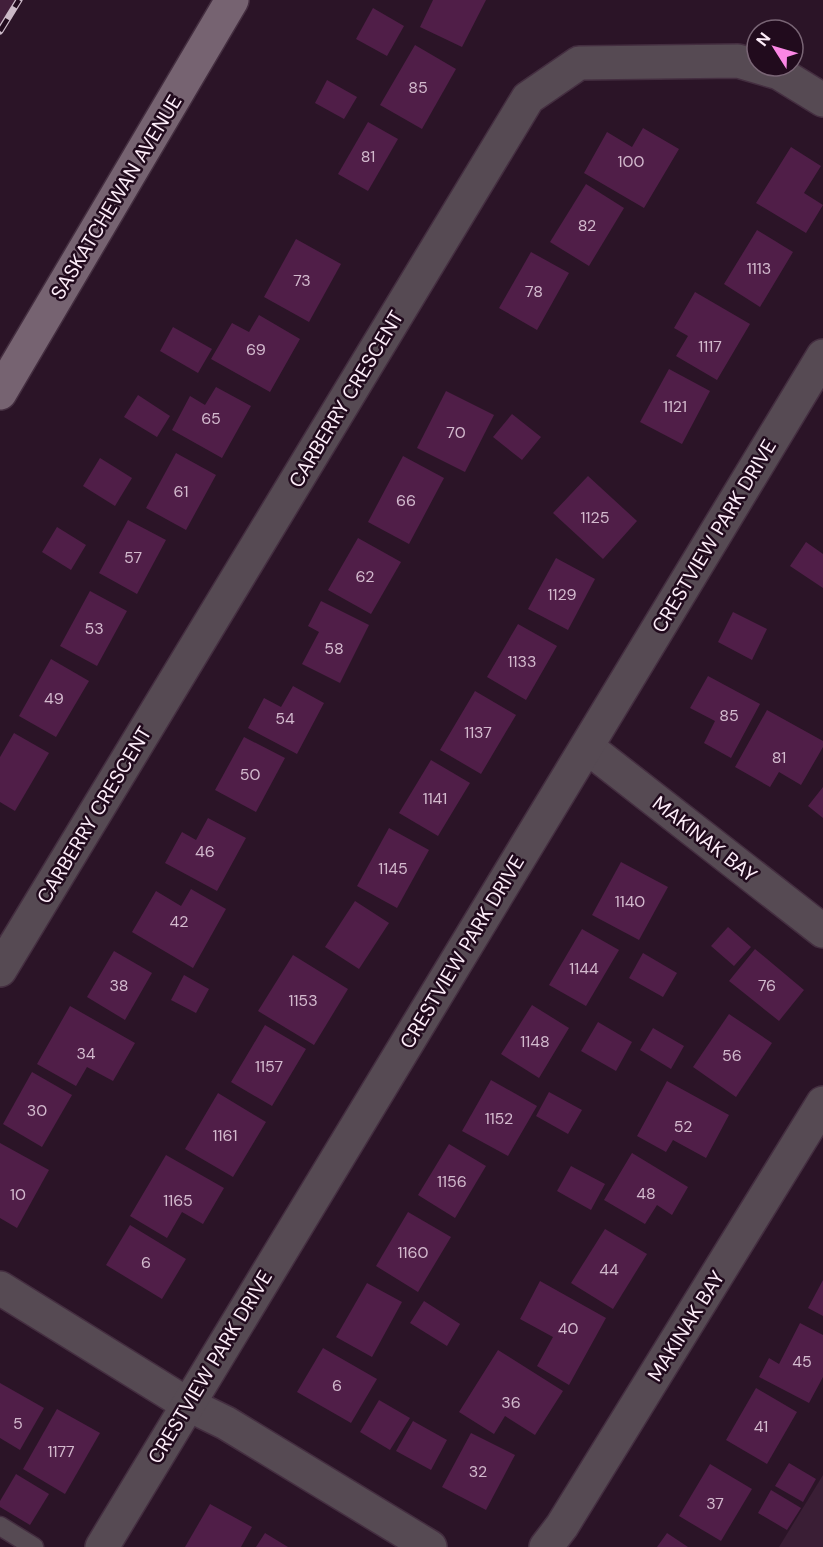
<svg xmlns="http://www.w3.org/2000/svg" width="823" height="1547" viewBox="0 0 823 1547" font-family="'DM Sans',sans-serif">
<style>
.built{fill:#3a1e35}
.green{fill:#421f3b}
.building{fill:#501e48}
.lines{fill:none;stroke-linecap:round;stroke-linejoin:round}
.service-casing{stroke:#442e40;stroke-width:21}
.minor-casing{stroke:#442e40;stroke-width:36}
.secondary-casing{stroke:#442e40;stroke-width:36}
.service{stroke:#564a53;stroke-width:18}
.minor{stroke:#564a53;stroke-width:33}
.secondary{stroke:#766371;stroke-width:33}
.rail-casing{stroke:#cbb9c7;stroke-width:7}
.rail{stroke:#210b1d;stroke-width:4.5;stroke-dasharray:14;stroke-linecap:butt}
.labels{text-anchor:middle;dominant-baseline:central;stroke-width:5;stroke-linejoin:round;paint-order:stroke}
.number-label{font-size:16px;fill:#d2b9cd}
.street-label{font-size:20px;fill:#fdedf9;stroke:#210b1d}
</style>
<rect width="100%" height="100%" fill="#2b1427"/>
<path class="built" d="M823 1475V1547H779Z"/>
<path class="green" d="M0 0H19L0 31Z"/>
<g class="building">
<path d="M433 0H486L462 47 420 27Z"/>
<path d="M373 8 404 26 387 56 356 39Z"/>
<path d="M415 45 456 69 422 129 380 105Z"/>
<path d="M327 80 357 97 344 119 315 103Z"/>
<path d="M368 122 398 139 368 191 338 174Z"/>
<path d="M643 128 679 149 644 208 584 173 607 132 632 147Z"/>
<path d="M791 147 821 166 804 193 823 205 806 233 756 203Z"/>
<path d="M586 184 624 208 589 266 550 242Z"/>
<path d="M757 230 793 252 760 307 724 284Z"/>
<path d="M296 239 341 264 309 322 264 297Z"/>
<path d="M531 252 569 273 537 330 499 308Z"/>
<path d="M695 292 750 324 717 380 676 356 688 336 674 328Z"/>
<path d="M259 315 300 339 270 392 211 359 232 323 249 332Z"/>
<path d="M173 327 212 349 198 373 160 351Z"/>
<path d="M669 369 710 391 682 444 640 422Z"/>
<path d="M216 387 251 406 222 458 172 430 190 396 205 405Z"/>
<path d="M446 391 494 415 465 472 417 448Z"/>
<path d="M138 395 170 416 157 437 124 417Z"/>
<path d="M512 414 541 437 522 460 493 437Z"/>
<path d="M176 453 216 475 186 530 146 508Z"/>
<path d="M403 456 444 478 409 544 368 522Z"/>
<path d="M100 458 132 478 115 506 83 486Z"/>
<path d="M588 476 637 521 603 559 553 513Z"/>
<path d="M128 520 166 540 137 594 99 573Z"/>
<path d="M57 527 86 545 71 570 42 552Z"/>
<path d="M358 538 401 562 371 614 328 590Z"/>
<path d="M806 542 823 554V588L790 566Z"/>
<path d="M556 558 595 579 568 630 528 609Z"/>
<path d="M90 591 127 611 97 666 60 646Z"/>
<path d="M321 601 369 625 340 683 302 664 319 632 308 626Z"/>
<path d="M733 612 767 629 752 660 718 642Z"/>
<path d="M518 624 557 646 526 700 487 677Z"/>
<path d="M51 659 89 681 56 737 19 716Z"/>
<path d="M708 676 760 704 731 758 704 743 715 721 690 708Z"/>
<path d="M293 686 324 703 297 754 248 728 264 698 281 707Z"/>
<path d="M475 691 516 715 481 774 440 750Z"/>
<path d="M767 710 823 741V747L801 785 779 772 770 787 735 767Z"/>
<path d="M14 733 49 753 15 811 0 802V757Z"/>
<path d="M244 737 285 758 256 812 215 790Z"/>
<path d="M431 760 470 783 438 836 399 813Z"/>
<path d="M823 787V818L808 806Z"/>
<path d="M208 818 246 838 217 891 165 863 182 832 196 840Z"/>
<path d="M389 828 429 850 397 908 357 886Z"/>
<path d="M621 862 668 887 639 940 592 915Z"/>
<path d="M191 889 226 909 193 968 132 932 156 891 181 906Z"/>
<path d="M355 901 389 923 359 969 325 947Z"/>
<path d="M728 927 751 947 734 966 711 946Z"/>
<path d="M582 929 619 950 586 1006 549 985Z"/>
<path d="M755 949 804 990 779 1021 729 981Z"/>
<path d="M114 951 152 973 125 1020 87 997Z"/>
<path d="M643 953 677 973 663 997 629 978Z"/>
<path d="M293 955 348 989 314 1045 258 1011Z"/>
<path d="M184 975 209 989 196 1013 171 1000Z"/>
<path d="M532 1005 569 1028 539 1078 501 1054Z"/>
<path d="M70 1006 135 1043 113 1081 87 1067 76 1086 37 1064Z"/>
<path d="M729 1014 772 1043 736 1097 693 1067Z"/>
<path d="M598 1022 632 1042 616 1071 581 1051Z"/>
<path d="M265 1025 306 1049 272 1106 231 1082Z"/>
<path d="M653 1028 684 1046 671 1069 640 1050Z"/>
<path d="M32 1072 72 1095 42 1147 3 1124Z"/>
<path d="M491 1080 537 1106 508 1156 462 1131Z"/>
<path d="M667 1081 729 1115 706 1158 673 1140 666 1152 637 1136Z"/>
<path d="M549 1092 582 1110 568 1134 536 1116Z"/>
<path d="M218 1093 266 1122 233 1177 185 1149Z"/>
<path d="M0 1143 49 1170 17 1228 0 1218Z"/>
<path d="M449 1144 486 1166 455 1218 418 1195Z"/>
<path d="M632 1153 688 1187 672 1215 657 1205 645 1224 604 1200Z"/>
<path d="M166 1155 224 1188 203 1224 182 1212 167 1238 130 1216Z"/>
<path d="M571 1166 605 1184 591 1210 557 1191Z"/>
<path d="M408 1212 451 1237 418 1292 376 1266Z"/>
<path d="M130 1225 186 1259 162 1299 106 1265Z"/>
<path d="M605 1229 647 1254 613 1309 571 1283Z"/>
<path d="M823 1280V1316L808 1308Z"/>
<path d="M540 1281 606 1318 569 1385 537 1366 553 1337 520 1319Z"/>
<path d="M367 1283 402 1302 372 1357 336 1337Z"/>
<path d="M424 1301 460 1324 447 1346 410 1323Z"/>
<path d="M800 1323 823 1335V1377L809 1403 759 1377 769 1358 779 1364Z"/>
<path d="M323 1348 377 1379 351 1423 297 1392Z"/>
<path d="M498 1350 563 1391 535 1435 505 1416 494 1434 459 1412Z"/>
<path d="M0 1383 44 1408 20 1450 0 1438Z"/>
<path d="M756 1388 797 1412 767 1464 726 1440Z"/>
<path d="M379 1400 410 1418 390 1450 360 1432Z"/>
<path d="M57 1409 100 1433 65 1494 23 1469Z"/>
<path d="M413 1421 447 1440 431 1470 396 1451Z"/>
<path d="M471 1433 515 1455 486 1510 442 1487Z"/>
<path d="M789 1463 816 1479 803 1502 775 1486Z"/>
<path d="M710 1464 752 1489 721 1541 679 1516Z"/>
<path d="M16 1474 49 1494 30 1525 0 1507V1501Z"/>
<path d="M771 1490 801 1508 787 1530 758 1513Z"/>
<path d="M210 1504 252 1527 241 1547H185Z"/>
<path d="M265 1533 288 1547H256Z"/>
<path d="M667 1533 688 1547H657Z"/>
</g>
<g class="lines">
<g class="service-casing">
<path id="service" d="M0 1526 34 1547"/>
</g>
<g class="minor-casing">
<g id="minor">
<path d="M587 747 823 931"/>
<path d="M0 970 528 98 579 63 738 61 779 73 823 100"/>
<path d="M0 1288 187 1404 226 1423 430 1547"/>
<path d="M102 1547 823 356"/>
<path d="M546 1547 562 1526 823 1103"/>
</g>
</g>
<g class="secondary-casing">
<path id="secondary" d="M0 393 232 0"/>
</g>
<use href="#service" class="service"/>
<use href="#minor" class="minor"/>
<use href="#secondary" class="secondary"/>
<g class="rail-casing">
<path id="rail" d="M0 31 19 0"/>
</g>
<use href="#rail" class="rail"/>
</g>
<g class="labels">
<g class="number-label">
<text x="418" y="87">85</text>
<text x="368" y="156">81</text>
<text x="631" y="161">100</text>
<text x="587" y="225">82</text>
<text x="759" y="268">1113</text>
<text x="302" y="280">73</text>
<text x="534" y="291">78</text>
<text x="710" y="346">1117</text>
<text x="256" y="349">69</text>
<text x="675" y="406">1121</text>
<text x="211" y="418">65</text>
<text x="456" y="432">70</text>
<text x="181" y="491">61</text>
<text x="406" y="500">66</text>
<text x="595" y="517">1125</text>
<text x="133" y="557">57</text>
<text x="365" y="576">62</text>
<text x="562" y="594">1129</text>
<text x="94" y="628">53</text>
<text x="334" y="648">58</text>
<text x="522" y="661">1133</text>
<text x="54" y="698">49</text>
<text x="729" y="715">85</text>
<text x="285" y="718">54</text>
<text x="478" y="732">1137</text>
<text x="779" y="757">81</text>
<text x="250" y="774">50</text>
<text x="435" y="798">1141</text>
<text x="205" y="851">46</text>
<text x="393" y="868">1145</text>
<text x="630" y="901">1140</text>
<text x="179" y="921">42</text>
<text x="584" y="968">1144</text>
<text x="119" y="985">38</text>
<text x="767" y="985">76</text>
<text x="303" y="1000">1153</text>
<text x="535" y="1041">1148</text>
<text x="86" y="1053">34</text>
<text x="732" y="1055">56</text>
<text x="269" y="1066">1157</text>
<text x="37" y="1110">30</text>
<text x="499" y="1118">1152</text>
<text x="683" y="1126">52</text>
<text x="225" y="1135">1161</text>
<text x="452" y="1181">1156</text>
<text x="646" y="1193">48</text>
<text x="18" y="1194">10</text>
<text x="178" y="1200">1165</text>
<text x="413" y="1252">1160</text>
<text x="146" y="1262">6</text>
<text x="609" y="1269">44</text>
<text x="568" y="1328">40</text>
<text x="802" y="1361">45</text>
<text x="337" y="1385">6</text>
<text x="511" y="1402">36</text>
<text x="18" y="1423">5</text>
<text x="761" y="1426">41</text>
<text x="61" y="1451">1177</text>
<text x="478" y="1471">32</text>
<text x="715" y="1503">37</text>
</g>
<g class="street-label">
<text transform="translate(116 197) rotate(-59)">SASKATCHEWAN AVENUE</text>
<text transform="translate(346 399) rotate(-59)">CARBERRY CRESCENT</text>
<text transform="translate(714 536) rotate(-59)">CRESTVIEW PARK DRIVE</text>
<text transform="translate(94 815) rotate(-59)">CARBERRY CRESCENT</text>
<text transform="translate(705 839) rotate(38)">MAKINAK BAY</text>
<text transform="translate(462 952) rotate(-59)">CRESTVIEW PARK DRIVE</text>
<text transform="translate(686 1326) rotate(-58)">MAKINAK BAY</text>
<text transform="translate(210 1367) rotate(-59)">CRESTVIEW PARK DRIVE</text>
</g>
</g>
<g transform="translate(775 48) rotate(307)"><circle r="28" fill="#210b1d" stroke="#796575" stroke-width="1.5"/>
<path d="M0-4.5L10 22L0 15L-10 22Z" fill="#fb87e5"/>
<text y="-9" font-size="16" font-weight="bold" text-anchor="middle" fill="#fdedf9">N</text>
</g>
</svg>
